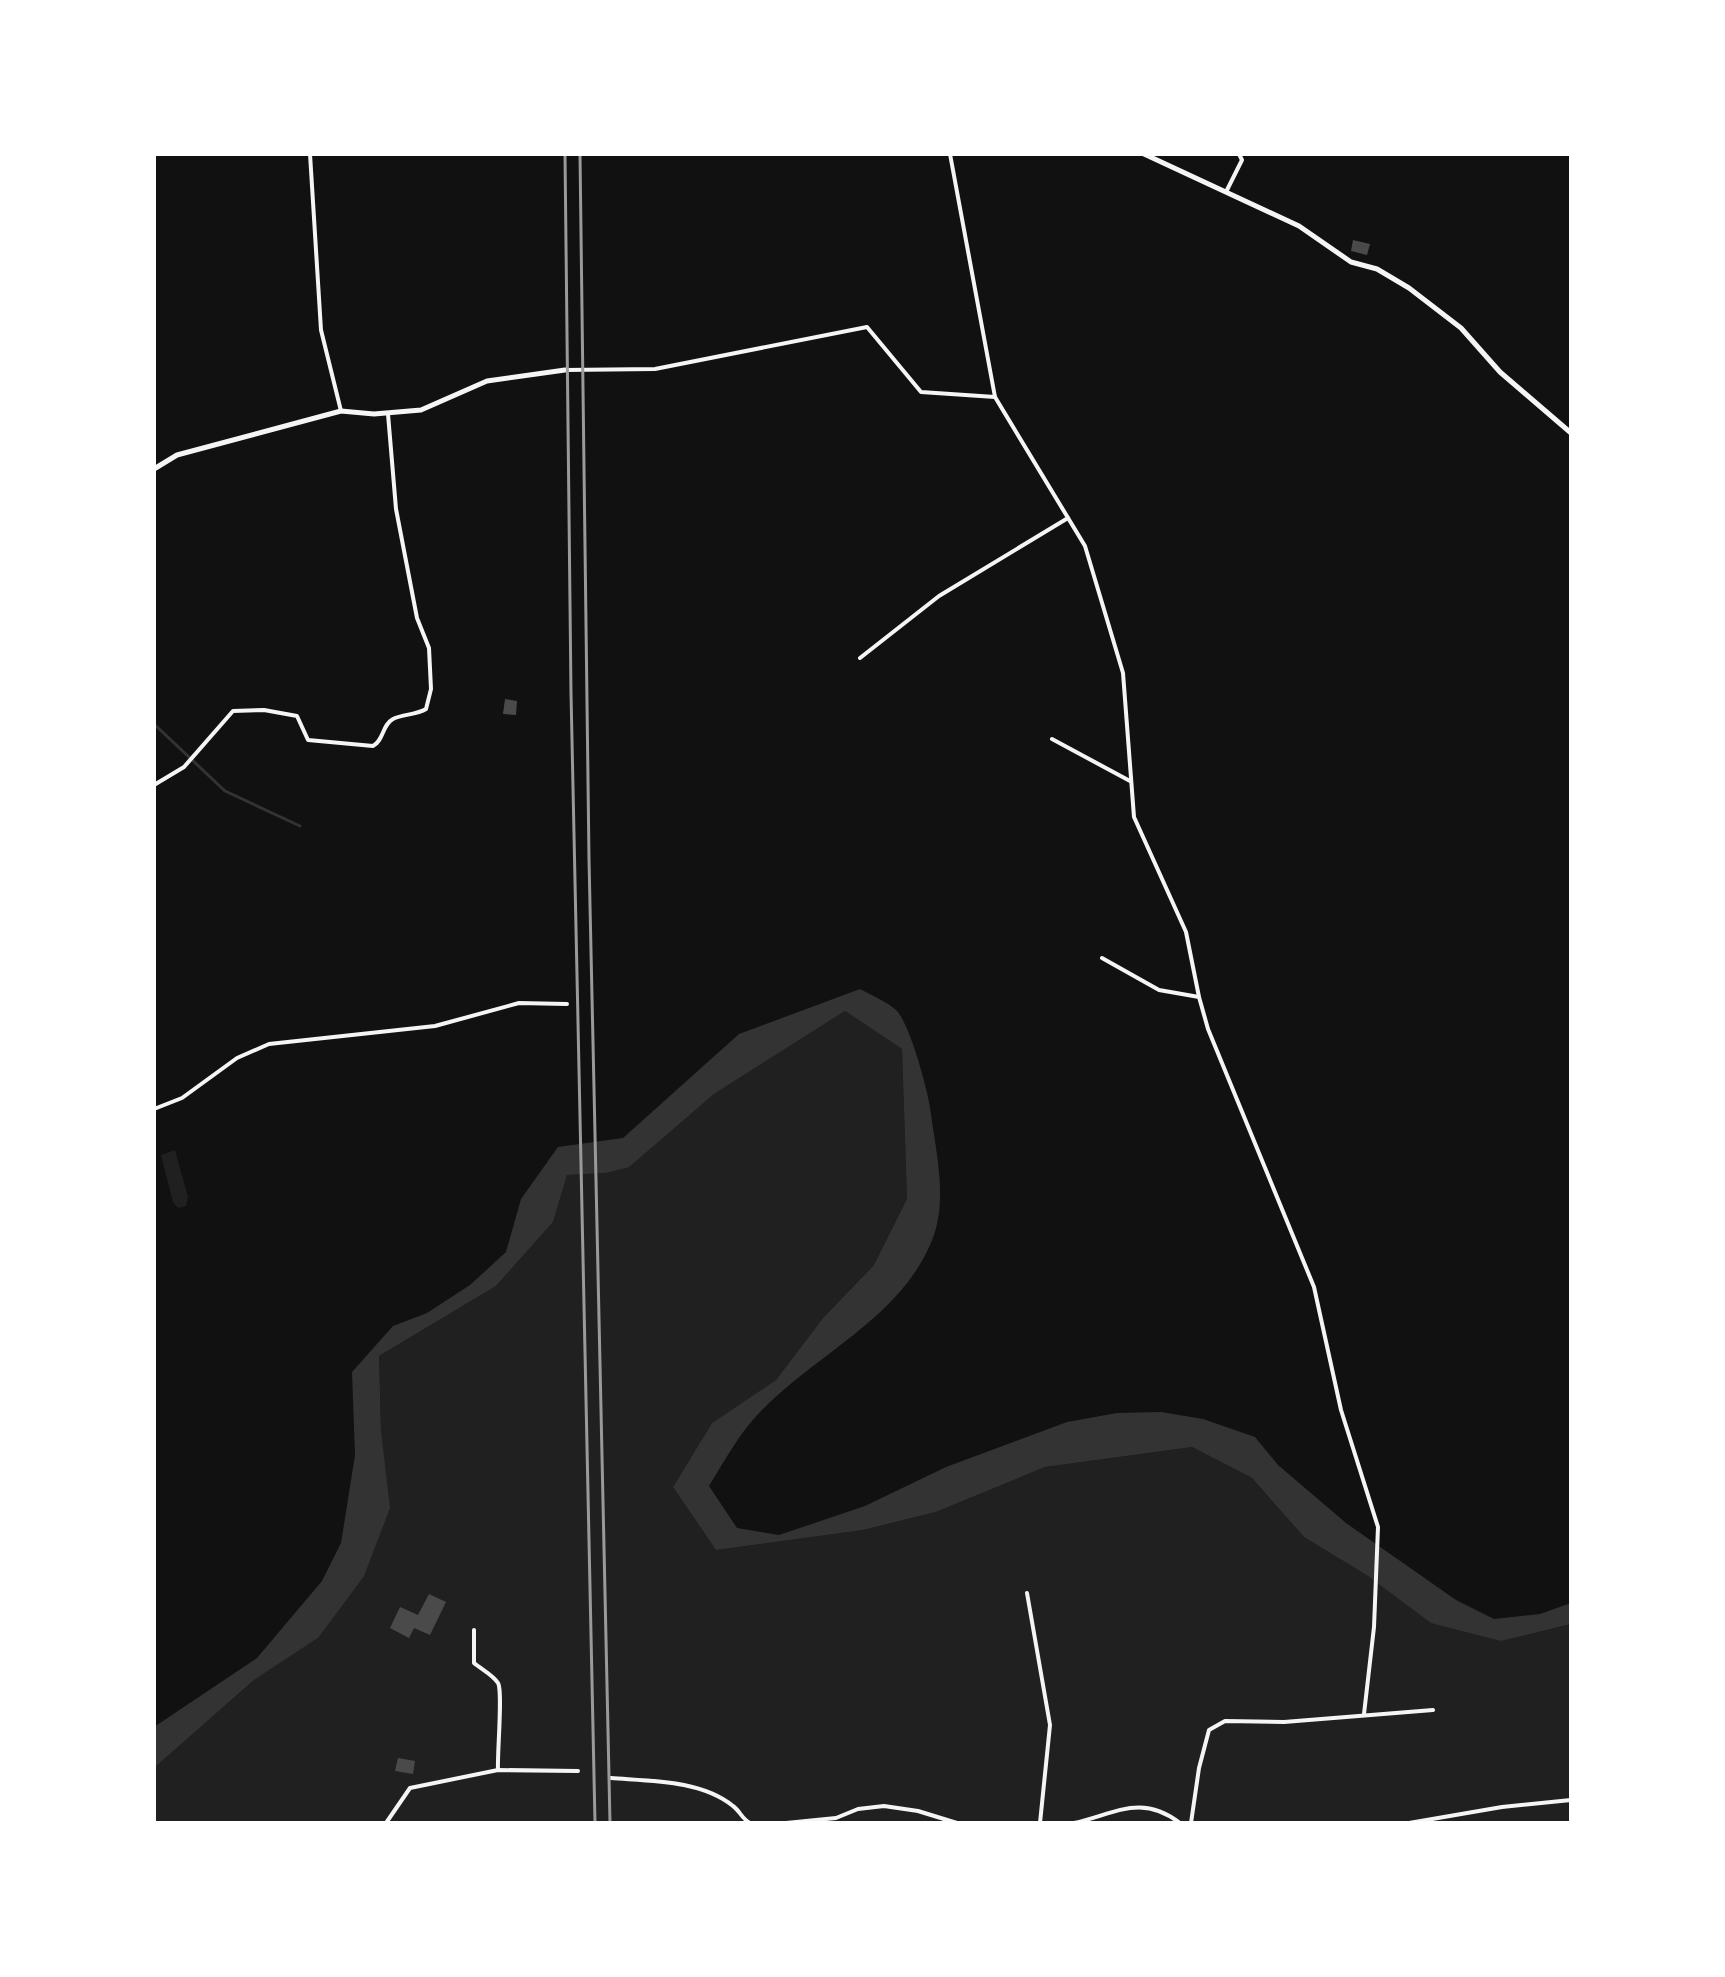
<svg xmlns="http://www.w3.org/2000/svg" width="1725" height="1977" viewBox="0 0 1725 1977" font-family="'Nunito Sans',sans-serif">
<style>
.green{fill:#202020}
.water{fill:#333}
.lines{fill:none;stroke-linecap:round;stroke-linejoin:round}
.stream{stroke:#333;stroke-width:3}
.building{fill:#4a4a4a}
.minor{stroke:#f5f5f5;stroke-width:4}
.tertiary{stroke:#f5f5f5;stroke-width:5}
.rail{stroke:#9a9a9a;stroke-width:3}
</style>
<rect width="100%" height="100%" fill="#111"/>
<g class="green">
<path d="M845 1011 902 1049 907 1199 874 1265 823 1318 776 1380 712 1423 673 1487 716 1550 863 1530 936 1512 1045 1467 1192 1447 1252 1478 1304 1537 1368 1576 1501 1641 1571 1624V1823H154V1768L254 1680 318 1638 381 1431 379 1356 496 1286 553 1222 567 1175 606 1173 629 1166 714 1094Z"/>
<path d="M175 1150 188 1197 186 1206 178 1208 173 1202 161 1155Z"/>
</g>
<path class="water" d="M860 989C871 995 888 1002 897 1011 910 1025 929 1093 931 1114 936 1153 947 1196 934 1235 905 1316 818 1352 761 1411 740 1432 725 1460 709 1486L737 1528 779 1535 865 1506 946 1467 1067 1422 1117 1413 1161 1412 1203 1419 1255 1437 1278 1465 1346 1523 1456 1600 1494 1619 1540 1614 1571 1603V1624L1501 1641 1431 1623 1368 1576 1304 1537 1252 1478 1192 1447 1045 1467 936 1512 863 1530 716 1550 673 1487 712 1423 776 1380 823 1318 874 1265 907 1199 902 1049 845 1011 714 1094 629 1167 606 1173 567 1175 553 1222 496 1286 379 1356 381 1431 390 1508 364 1576 318 1638 254 1680 154 1768V1727L257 1658 322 1581 341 1543 355 1455 352 1372 393 1326 427 1313 470 1285 506 1252 521 1199 558 1147 623 1138 739 1034Z"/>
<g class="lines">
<path class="stream" d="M154 724 225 791 300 826"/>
</g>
<g class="building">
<path d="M1353 240 1370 244 1367 255 1351 251Z"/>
<path d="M505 699 517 701 516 715 503 714Z"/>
<path d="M429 1594 446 1602 430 1635 414 1628 409 1638 390 1628 400 1607 418 1615Z"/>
<path d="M398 1758 415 1761 413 1774 395 1771Z"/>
</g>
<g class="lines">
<g class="minor">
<path d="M310 154 321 330 341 411"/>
<path d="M950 154 995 397 1085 546 1123 673 1134 817 1186 932 1199 997"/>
<path d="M1226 192 1242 160 1239 154"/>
<path d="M565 370 655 369 867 327 921 392 995 397"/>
<path d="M860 658 939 596 1068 518"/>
<path d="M1052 739 1130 781"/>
<path d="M154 785 184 767 233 711 264 710 297 716 308 740 373 746C384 740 382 725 393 719 403 714 416 715 426 709L431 689 429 648 417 618 396 509 388 414"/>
<path d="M1102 958 1159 990 1199 997 1208 1029 1314 1287 1341 1410 1378 1527 1374 1627 1364 1714"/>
<path d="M154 1109 182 1098 237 1058 269 1044 435 1026 519 1003 567 1004"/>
<path d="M1027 1593 1050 1725 1040 1823"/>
<path d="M474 1630V1663C481 1669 493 1675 498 1683 503 1691 497 1755 498 1770"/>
<path d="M611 1778C650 1781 701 1780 733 1806 740 1811 742 1819 750 1823"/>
<path d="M386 1823 410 1788 498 1770 578 1771"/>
<path d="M786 1823 836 1818 858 1809 884 1806 918 1811 957 1823"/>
<path d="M1074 1823C1115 1814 1141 1793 1180 1823"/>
<path d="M1191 1823 1199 1768 1209 1730 1225 1721 1284 1722 1433 1710"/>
<path d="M1409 1823 1502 1807 1571 1800"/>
</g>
<g class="tertiary">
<path d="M1144 154 1299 226 1351 262 1377 269 1409 288 1461 328 1500 372 1571 433"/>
<path d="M154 469 177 455 341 411 374 414 421 410 487 381 565 370"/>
</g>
<g class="rail">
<path d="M565 154 571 693 595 1823"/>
<path d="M580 154 589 859 610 1823"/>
</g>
</g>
<rect width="1725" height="1977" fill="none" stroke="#ffffff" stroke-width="312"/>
</svg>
